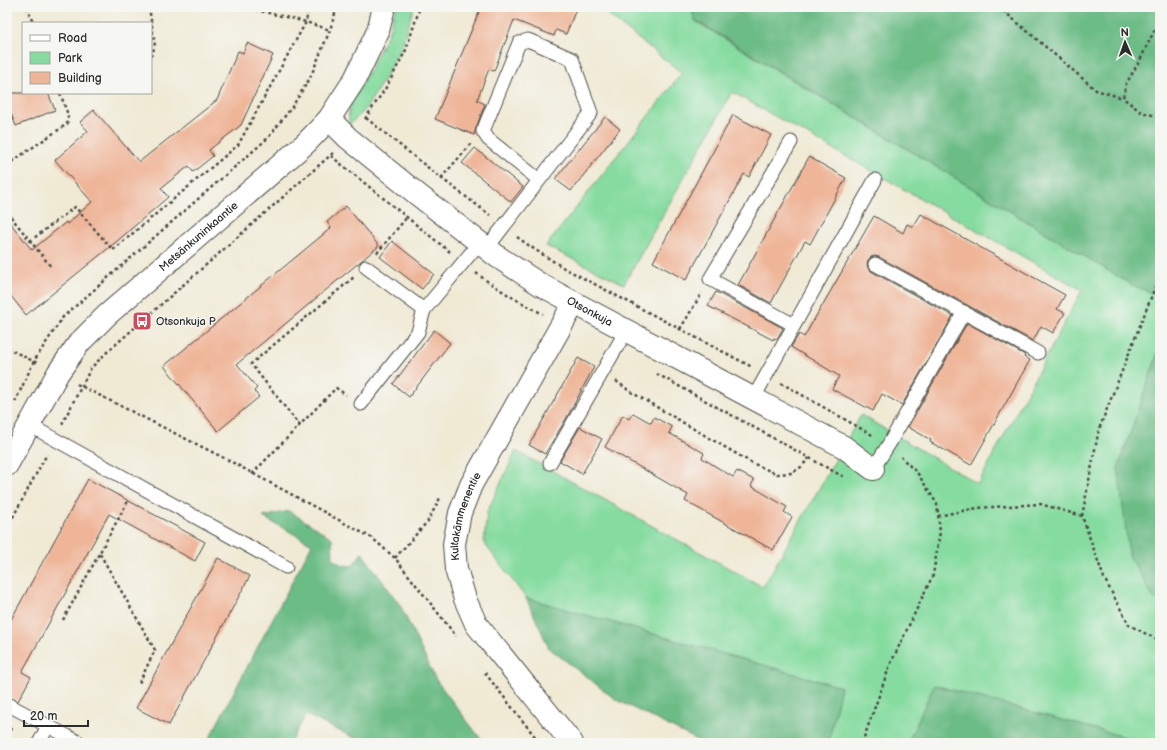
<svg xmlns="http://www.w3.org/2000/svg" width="1167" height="750" viewBox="0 0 1167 750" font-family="'Balsamiq Sans',sans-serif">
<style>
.green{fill:#86dca0;stroke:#588466}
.forest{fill:#6cbc86;stroke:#4c7458}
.building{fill:#efb599}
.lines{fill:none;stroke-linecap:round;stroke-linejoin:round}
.lane-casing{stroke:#494844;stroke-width:15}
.street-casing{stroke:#494844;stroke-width:24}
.path{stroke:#494844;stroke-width:2.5;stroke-dasharray:3 3;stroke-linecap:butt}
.lane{stroke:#fff;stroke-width:13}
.street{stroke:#fff;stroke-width:22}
.labels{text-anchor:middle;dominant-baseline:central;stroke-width:3;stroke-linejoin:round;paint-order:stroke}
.street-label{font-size:11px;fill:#2b2b2b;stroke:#f6f6f2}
.poi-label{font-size:11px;fill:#2b2b2b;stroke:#f6f6f2;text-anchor:start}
</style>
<rect width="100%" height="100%" fill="#f6f6f2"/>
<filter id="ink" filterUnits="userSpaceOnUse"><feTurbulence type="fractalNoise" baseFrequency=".025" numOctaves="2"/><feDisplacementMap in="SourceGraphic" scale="8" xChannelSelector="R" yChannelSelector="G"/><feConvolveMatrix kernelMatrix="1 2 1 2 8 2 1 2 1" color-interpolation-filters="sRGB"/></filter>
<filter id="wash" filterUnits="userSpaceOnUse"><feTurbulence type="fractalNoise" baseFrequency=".012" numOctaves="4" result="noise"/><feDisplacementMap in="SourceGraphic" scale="16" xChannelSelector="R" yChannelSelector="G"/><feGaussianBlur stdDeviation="0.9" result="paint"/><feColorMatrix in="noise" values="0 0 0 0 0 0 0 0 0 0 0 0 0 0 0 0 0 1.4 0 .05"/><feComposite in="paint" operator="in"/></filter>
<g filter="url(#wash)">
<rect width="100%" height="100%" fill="#f0ead5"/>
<g class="green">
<path d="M396 7H414L401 48 383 81 365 110 350 124C348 118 348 114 350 107L388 34Z"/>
<path d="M598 7H691L695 21 1132 285 1160 296V347L1118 469 1153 597 1160 601V743H1146L934 685 908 743H828L841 687 526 598 484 543 487 512 516 451 763 587 861 415 978 484 1082 290 732 92 624 284 546 246 682 73Z"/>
</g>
<g class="forest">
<path d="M691 7H1160V296L1132 285 695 20Z"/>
<path d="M1160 347V601L1153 597 1129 555 1118 468Z"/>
<path d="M289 511 332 538 333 559 342 565 352 566 362 553 400 605 436 680 484 743H365L306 715 290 743H207L312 544 263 517Z"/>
<path d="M526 598 841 687 828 743H703L615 699 549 648Z"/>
<path d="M934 685 1146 743H908Z"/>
</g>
<g id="blocks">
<g class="building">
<path d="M481 7H577L566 34 556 30 554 36 514 20 494 71 489 69 477 100 485 104 476 128 474 135 435 119Z"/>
<path d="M247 43 273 55 241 125 209 150 213 156 193 172 189 166 161 188 168 197 116 242 26 315 7 291V219L32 250 66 222 67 224 92 202 55 160 88 131 80 122 94 110 139 162 217 100 238 51 243 53Z"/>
<path d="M7 93H48L55 110 16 126 7 104Z"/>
<path d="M733 115 771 135 749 177 744 174 686 280 653 262Z"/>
<path d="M605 117 620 129 571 191 555 179Z"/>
<path d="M475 148 523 187 511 202 462 163Z"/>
<path d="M809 157 846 178 810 244 805 241 771 303 738 285Z"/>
<path d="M346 206 379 246 237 364 257 388 254 391 259 397 218 431 164 366 331 228 327 222Z"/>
<path d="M921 214 1065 295 1057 309 1065 313 1053 333 1041 326 1033 341 879 257 875 256 871 257 868 260 867 264 868 268 871 271 953 316 902 405 882 394 873 411 832 389 839 376 791 347 799 334 804 337 874 216 903 233 907 224 913 227Z"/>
<path d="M392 241 434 274 422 289 380 257Z"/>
<path d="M716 292 783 328 777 339 774 338 773 340 708 306Z"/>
<path d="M967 323 1025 355 1024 357 1030 360 971 465 930 442 931 440 908 427Z"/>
<path d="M434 330 450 343 409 397 393 384Z"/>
<path d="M578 358 594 367 566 419 545 454 529 445Z"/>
<path d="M633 413 651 423 654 417 672 427 669 433 704 453 702 458 733 477 737 471 754 480 751 486 787 507 784 512 792 517 773 550 685 501 688 495 605 447 623 415 629 419Z"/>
<path d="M580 427 602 439 582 474 560 461Z"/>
<path d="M88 479 205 542 195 561 109 514 22 672 31 677 18 701 7 696V627Z"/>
<path d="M218 558 250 576 169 725 136 708Z"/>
</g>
</g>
</g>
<g filter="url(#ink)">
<use href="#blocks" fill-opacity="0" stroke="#494844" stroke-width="1"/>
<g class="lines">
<g class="lane-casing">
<g id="lane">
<path d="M791 142 710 279 794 325"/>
<path d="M487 248 591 113 572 59 528 40 519 43 483 131 488 139 539 180"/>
<path d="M875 264 1038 353"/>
<path d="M366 267 424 310"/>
<path d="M753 399 875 180"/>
<path d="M361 404 418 332 424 310 480 242"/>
<path d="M29 425 286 567"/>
<path d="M550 463 626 331"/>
<path d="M873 469 889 444 964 312"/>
<path d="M7 704 80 743"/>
<path d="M39 743 48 726"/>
</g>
</g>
<g class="street-casing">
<g id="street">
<path id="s1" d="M329 119 348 138 417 194 498 257 541 285 844 447 873 469"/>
<path id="s2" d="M7 465 58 373 79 343 107 315 306 143 329 119 355 79 378 31 384 7"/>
<path id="s3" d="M572 743 476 624 465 599 456 569 454 544 460 513 471 485 574 303"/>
</g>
</g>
<g class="path">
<path d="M27 7 33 23"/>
<path d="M149 7 155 46 151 56"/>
<path d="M244 7 306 22 330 30"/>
<path d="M999 7 1096 90 1123 98"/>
<path d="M1160 19 1140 60 1126 84 1123 98 1141 112 1160 117"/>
<path d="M366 118 441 178 490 215"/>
<path d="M365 119 387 86 406 50 420 7"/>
<path d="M331 156 450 252"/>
<path d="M7 165 67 124 68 115 60 93"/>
<path d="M441 178 472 143"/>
<path d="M7 212 52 268"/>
<path d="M517 237 534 249 564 268 752 367"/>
<path d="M30 241 75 207 113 250 238 145 306 22 309 7"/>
<path d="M377 253 407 217"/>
<path d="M476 273C497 289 520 302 543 314"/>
<path d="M680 329 702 293"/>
<path d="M7 348 39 364"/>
<path d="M657 374 842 476 846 475"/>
<path d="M616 381 631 392 752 463 777 474 792 473 801 467 809 458"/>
<path d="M781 383 874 436"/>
<path d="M77 384 228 460 372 538 395 558 456 636"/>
<path d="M15 402 34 361 63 317 268 138 292 107 310 78 330 30 337 7"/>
<path d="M62 424 91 368 106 353 333 153"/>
<path d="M300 426 251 364 354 277"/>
<path d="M252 474 336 388 346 395"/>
<path d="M938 516 977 508 1040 504 1082 516 1104 578 1129 625 1160 641"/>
<path d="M1082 516 1099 429 1160 275"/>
<path d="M7 528 47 454"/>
<path d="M100 554 155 650 138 685"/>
<path d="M395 558 428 521 440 498"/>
<path d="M63 620 129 499"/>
<path d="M485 673 540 743"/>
<path d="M7 736 13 726"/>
<path d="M862 743 890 665 933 575 940 532 937 504 918 474 901 457"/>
</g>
<use href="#lane" class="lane"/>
<use href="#street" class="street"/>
</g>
</g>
<defs>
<g id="bus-square" transform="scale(1)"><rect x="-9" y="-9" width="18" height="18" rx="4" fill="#d1495b" stroke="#f6f6f2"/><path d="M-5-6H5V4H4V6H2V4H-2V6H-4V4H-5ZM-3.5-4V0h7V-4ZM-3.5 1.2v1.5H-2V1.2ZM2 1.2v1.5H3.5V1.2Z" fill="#fff"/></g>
</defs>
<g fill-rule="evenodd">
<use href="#bus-square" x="142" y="321"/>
</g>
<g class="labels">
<g class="street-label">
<text stroke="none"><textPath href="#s2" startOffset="302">Metsänkuninkaantie</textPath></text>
<text stroke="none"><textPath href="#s1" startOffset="325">Otsonkuja</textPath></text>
<text stroke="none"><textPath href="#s3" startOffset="266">Kultakämmenentie</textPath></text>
</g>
<g class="poi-label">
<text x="156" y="321">Otsonkuja P</text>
</g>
</g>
<rect width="1167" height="750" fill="none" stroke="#f6f6f2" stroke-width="24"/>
<rect x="22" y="22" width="130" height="72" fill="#f6f6f2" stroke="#a5a5a2"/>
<rect x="30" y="35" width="20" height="6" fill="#ffffff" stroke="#a5a5a2"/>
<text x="58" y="42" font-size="12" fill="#2b2b2b">Road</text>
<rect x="30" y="52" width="20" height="12" fill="#86dca0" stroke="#a5a5a2"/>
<text x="58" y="62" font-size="12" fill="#2b2b2b">Park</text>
<rect x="30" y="72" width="20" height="12" fill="#efb599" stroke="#a5a5a2"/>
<text x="58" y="82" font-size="12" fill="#2b2b2b">Building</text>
<g transform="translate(1125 42) rotate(358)" stroke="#f6f6f2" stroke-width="3" paint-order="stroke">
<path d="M0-3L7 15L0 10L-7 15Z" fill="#2b2b2b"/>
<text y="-6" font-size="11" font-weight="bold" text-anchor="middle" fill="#2b2b2b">N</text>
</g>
<path d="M24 720v6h64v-6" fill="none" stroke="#2b2b2b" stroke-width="2"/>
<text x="30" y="720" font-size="12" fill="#2b2b2b" stroke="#f6f6f2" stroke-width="3" paint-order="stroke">20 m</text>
</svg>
